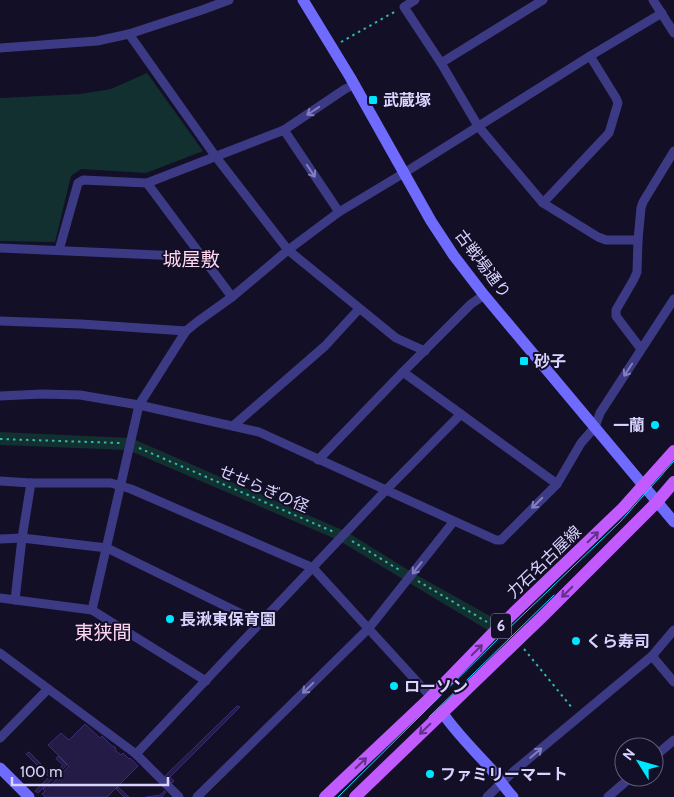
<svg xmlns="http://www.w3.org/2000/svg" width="674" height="797" viewBox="0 0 674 797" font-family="Cabin,'Noto Sans JP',sans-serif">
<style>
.green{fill:#12302f}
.building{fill:#241b47;stroke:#3b2d73}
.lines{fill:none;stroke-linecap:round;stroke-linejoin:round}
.path{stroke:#2fb8b0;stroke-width:2;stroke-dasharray:2.5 4;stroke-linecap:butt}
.street{stroke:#3d3a85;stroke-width:9}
.secondary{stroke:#6f6bff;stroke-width:11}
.primary{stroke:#c25bff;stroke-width:12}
.tram{stroke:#00e5ff;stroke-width:1}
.oneway{stroke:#837fbc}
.oneway2{stroke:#623188}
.poi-dot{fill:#00e5ff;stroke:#130f26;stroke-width:2}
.labels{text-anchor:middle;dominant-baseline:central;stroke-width:4;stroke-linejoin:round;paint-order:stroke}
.shield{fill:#130f26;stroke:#9e99be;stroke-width:1}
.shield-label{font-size:15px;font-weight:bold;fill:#d9d4ff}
.poi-label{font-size:16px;font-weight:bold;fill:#d9d4ff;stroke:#130f26;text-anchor:start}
.street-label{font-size:16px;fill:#d9d4ff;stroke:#130f26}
.quarter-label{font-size:19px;fill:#ffd6f0;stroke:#130f26}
</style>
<rect width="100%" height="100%" fill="#130f26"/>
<g class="green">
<path d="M147 73 203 151 146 173 81 169 71 176 55 242 0 241V98L80 94 111 89Z"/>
<path d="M0 432 131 438 347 532 413 573 499 621 489 631 338 540 128 450 0 445Z"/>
</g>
<g class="building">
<path d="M237 706 240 707 170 777 174 781 172 783 165 776Z"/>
<path d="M85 724 100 738 102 736 112 746H113L116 748 115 750 121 755 123 753 129 759 130 758 138 766 107 797H45L42 794 45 791 43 789 47 784 49 787 69 766 48 745 61 733 69 740Z"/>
<path d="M29 752 52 775 63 765 56 759 58 756 67 765 38 793 35 791 49 777 26 754Z"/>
<path d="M118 787 129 797H124L116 789Z"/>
<path d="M164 791 166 792 162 797H146L160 795Z"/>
</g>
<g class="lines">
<g class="path">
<path d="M341 42 396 11"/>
<path d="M0 439 120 443"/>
<path d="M139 448 334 532"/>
<path d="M352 541 401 571"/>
<path d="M418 581 487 622"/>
<path d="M524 649 573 709"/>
</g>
<g class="street">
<path d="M415 0 404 7 441 63 478 126 543 203 598 237 606 240H638"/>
<path d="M653 0 674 33"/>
<path d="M129 34 216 157 288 250 396 338 425 351"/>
<path d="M0 48 97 41 129 34 202 10 229 0"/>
<path d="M441 63 543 0"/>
<path d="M284 130 339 212"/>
<path d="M147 183 232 297"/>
<path d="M543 203 609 133 618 103 616 98 590 56"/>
<path d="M0 248 180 256 203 259"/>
<path d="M59 250 78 183 83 180 147 183 284 130 345 89 354 85"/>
<path d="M0 321 81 324 186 331"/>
<path d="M641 349 619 320 616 316V310L634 279 637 272 638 240 641 208 643 202 674 151"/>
<path d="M403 372 557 484"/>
<path d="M0 396 42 394 80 395 139 405 259 432 454 521"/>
<path d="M233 426 325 346 359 309"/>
<path d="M318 460 403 372 471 304 484 295"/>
<path d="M0 481 31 483H111L131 489 313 568 431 697"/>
<path d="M0 539 22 538 107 548 260 623"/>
<path d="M0 598 92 610 206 681"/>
<path d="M15 600 22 538 31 483"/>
<path d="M92 610 139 405 186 331 197 322 232 297 288 250 339 212 404 173 590 56 662 13"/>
<path d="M0 653 136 754 179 797"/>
<path d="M652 656 674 682"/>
<path d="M0 738 48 689"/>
<path d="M136 754 386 490 461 414"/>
<path d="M654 757 674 740"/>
<path d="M197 797 369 628 454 521 496 540H501L557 484 581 443 595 427 600 413 674 299"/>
<path d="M487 797 514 771 652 656 674 630"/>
<path d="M608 797 631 777"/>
</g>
<g class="secondary">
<path d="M303 0 350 77 431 221 454 256 484 295 674 522"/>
<path d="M442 712C456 733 474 750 491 769 498 778 505 788 513 797"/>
<path d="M0 768 29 797"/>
</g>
<g class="primary">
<path d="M325 797 431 697 498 628 623 508 674 451"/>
<path d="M355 797 543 616 657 502 674 482"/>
</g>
<g class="tram">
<path d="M429 717 554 595"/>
<path d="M338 797 503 634 620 522 674 461"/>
</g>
</g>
<defs><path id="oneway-shaft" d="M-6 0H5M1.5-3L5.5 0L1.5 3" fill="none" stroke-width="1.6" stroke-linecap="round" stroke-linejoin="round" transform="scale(1.25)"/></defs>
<g class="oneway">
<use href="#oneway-shaft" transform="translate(313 111) rotate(146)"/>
<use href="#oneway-shaft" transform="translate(311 171) rotate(56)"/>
<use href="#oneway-shaft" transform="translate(628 370) rotate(123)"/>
<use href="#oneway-shaft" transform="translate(537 503) rotate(135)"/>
<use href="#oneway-shaft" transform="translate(417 568) rotate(128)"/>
<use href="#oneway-shaft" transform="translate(308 688) rotate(136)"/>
<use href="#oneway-shaft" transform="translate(536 753) rotate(-40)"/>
</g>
<g class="oneway2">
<use href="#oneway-shaft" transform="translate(593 537) rotate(-44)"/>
<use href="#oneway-shaft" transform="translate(567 592) rotate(135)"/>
<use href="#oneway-shaft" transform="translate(477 650) rotate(-45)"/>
<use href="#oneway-shaft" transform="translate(425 729) rotate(136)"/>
<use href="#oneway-shaft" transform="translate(361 763) rotate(-44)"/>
</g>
<g class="poi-dot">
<rect x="368" y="95" width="10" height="10" rx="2.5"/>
<rect x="519" y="356" width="10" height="10" rx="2.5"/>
<circle cx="655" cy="425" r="5"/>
<circle cx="170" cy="619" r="5"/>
<circle cx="576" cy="641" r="5"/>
<circle cx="394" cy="686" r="5"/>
<circle cx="430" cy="774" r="5"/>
</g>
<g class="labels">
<rect class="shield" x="491" y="613.5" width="20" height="25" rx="4"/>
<g class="shield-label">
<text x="501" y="626">6</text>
</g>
<g class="poi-label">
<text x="383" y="100">武蔵塚</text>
<text x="534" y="361">砂子</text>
<text x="645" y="425" text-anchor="end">一蘭</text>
<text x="180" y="619">長湫東保育園</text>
<text x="586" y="641">くら寿司</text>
<text x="404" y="686">ローソン</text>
<text x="440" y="774">ファミリーマート</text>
</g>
<g class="street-label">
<text transform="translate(483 264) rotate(53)">古戦場通り</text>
<text transform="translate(264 489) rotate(23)">せせらぎの径</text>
<text transform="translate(544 562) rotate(-44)">力石名古屋線</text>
</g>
<g class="quarter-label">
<text x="191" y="259">城屋敷</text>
<text x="103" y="632">東狭間</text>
</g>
</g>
<g transform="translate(639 762) rotate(307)"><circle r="24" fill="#130f26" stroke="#625e7d"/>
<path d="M0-4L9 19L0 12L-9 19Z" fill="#00e5ff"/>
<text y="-8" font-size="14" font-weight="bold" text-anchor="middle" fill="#d9d4ff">N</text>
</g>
<path d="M12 777v8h156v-8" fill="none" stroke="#d9d4ff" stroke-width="2.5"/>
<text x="20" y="777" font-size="15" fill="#d9d4ff" stroke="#130f26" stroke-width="4" paint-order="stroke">100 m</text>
</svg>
